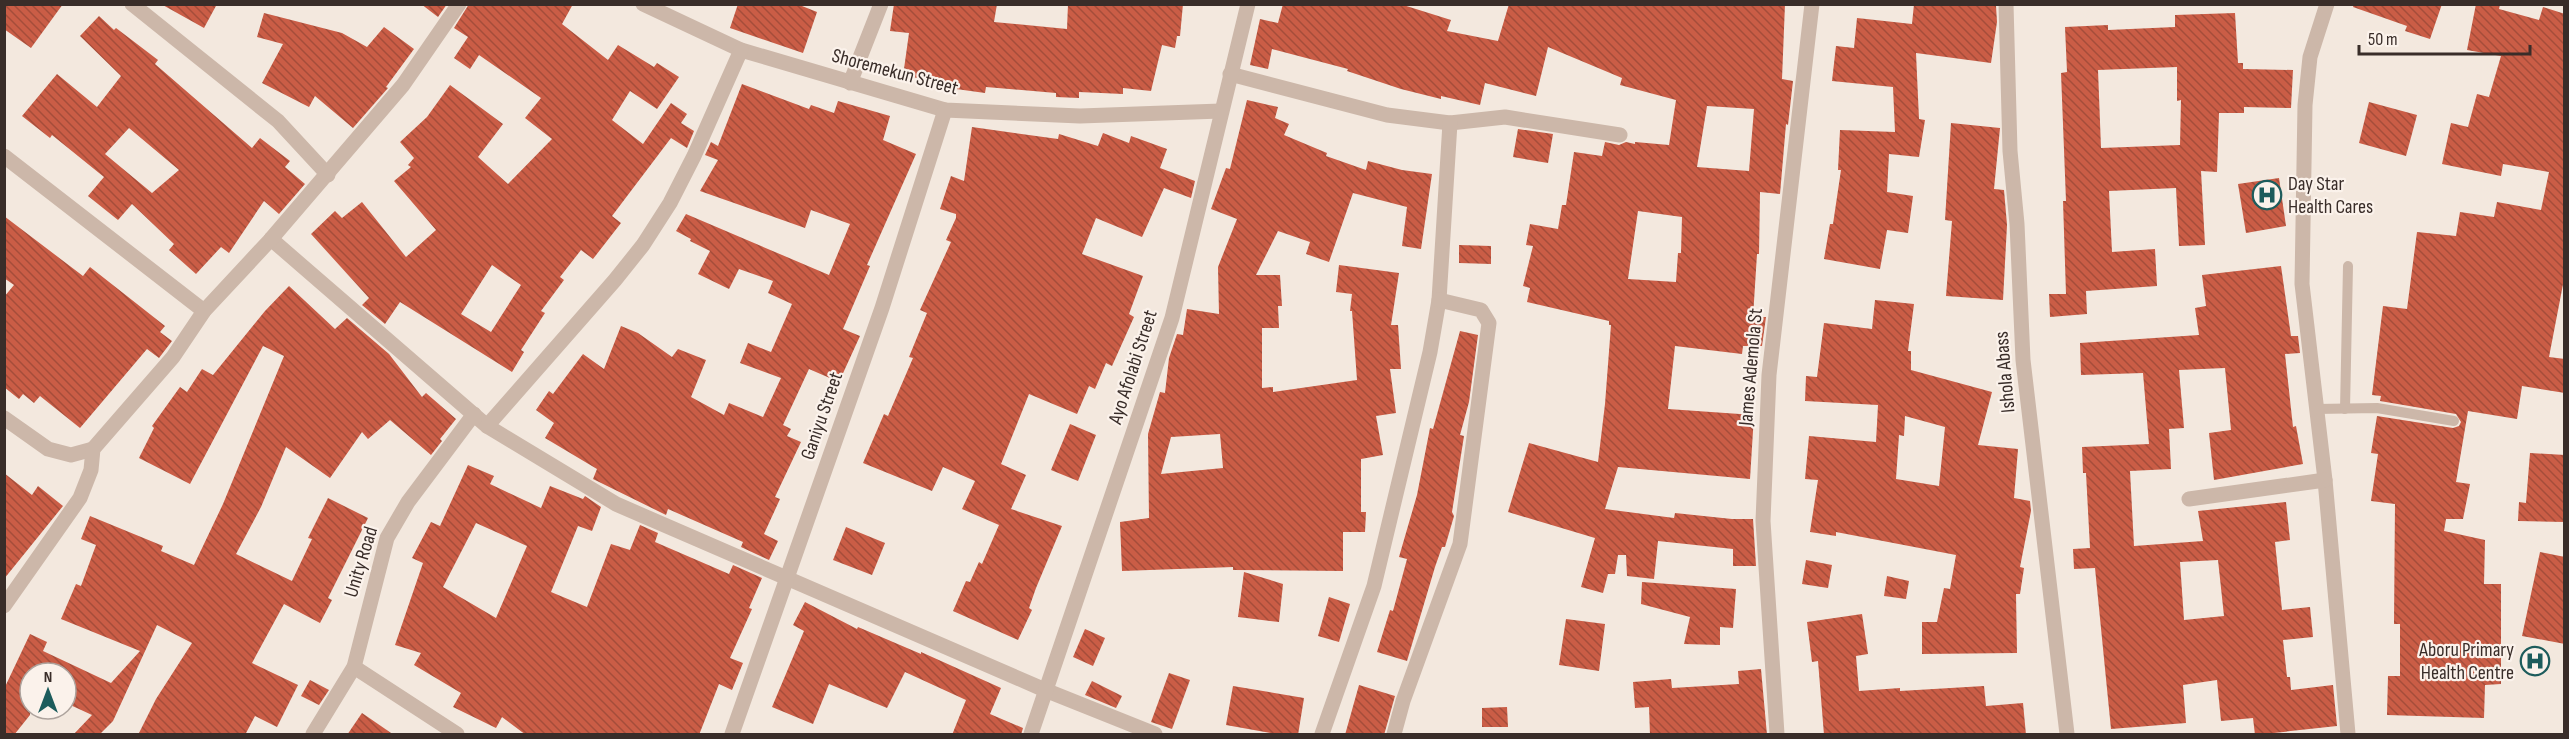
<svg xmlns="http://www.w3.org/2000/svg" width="2569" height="739" viewBox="0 0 2569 739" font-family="'Sofia Sans Condensed',sans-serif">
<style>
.building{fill:url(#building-back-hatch);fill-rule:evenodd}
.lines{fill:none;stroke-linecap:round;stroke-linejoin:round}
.lane{stroke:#ccb7a9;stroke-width:10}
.street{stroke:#ccb7a9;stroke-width:15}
.labels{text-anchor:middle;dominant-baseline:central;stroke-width:4.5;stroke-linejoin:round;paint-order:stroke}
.street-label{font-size:20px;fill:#392d29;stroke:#fbf2eb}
.poi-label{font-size:20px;fill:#392d29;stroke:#fbf2eb;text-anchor:start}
</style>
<defs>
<pattern id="building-back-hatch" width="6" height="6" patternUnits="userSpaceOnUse" patternTransform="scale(1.5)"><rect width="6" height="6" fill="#ca5d46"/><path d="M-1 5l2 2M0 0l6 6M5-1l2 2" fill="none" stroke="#a54d3a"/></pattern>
</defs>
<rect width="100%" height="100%" fill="#f3e8de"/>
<g class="building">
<path d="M4 4H63L31 48 4 29Z"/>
<path d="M161 4H217L204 28Z"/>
<path d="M421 4H447L438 17Z"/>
<path d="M469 4H573L562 24 608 60 618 45 654 67 657 63 679 77 657 109 630 91 612 120 643 144 671 103 687 114 681 123 694 131 687 148 671 138 612 216 621 223 593 259 581 250 560 277 564 280 541 311 545 313 521 350 524 352 512 372 400 302 385 324 362 305 369 298 311 234 335 211 342 218 362 202 406 257 436 230 394 181 411 167 408 165 414 158 400 142 427 117 450 85 503 124 478 157 508 184 552 139 525 118 541 98 479 55 470 69 454 58 468 37 454 28ZM492 265 521 285 491 332 461 314Z"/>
<path d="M738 4H797L817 12 803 53 730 28Z"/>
<path d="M894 4H997L994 22 1067 29 1068 4H1183L1180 36H1177L1175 48 1162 45 1151 91 1123 88V94L1079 92V98L1056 97V93L986 87 985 93 949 88 950 82 903 76 909 33 890 31Z"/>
<path d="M1283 4H1400L1451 20 1447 31 1498 41 1509 4H1785L1782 79 1793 81 1788 125 1786 124 1780 194 1760 192 1759 254H1757L1753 317H1766L1762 346H1743L1742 354 1675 346 1668 409 1754 415 1750 479 1618 467 1605 509 1674 518 1675 513 1732 519H1753L1756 566H1733V549L1658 541 1654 579 1627 576 1626 555H1618L1615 574H1608L1603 593 1581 587 1595 538 1508 512 1529 443 1598 462 1605 404 1611 325H1609V321L1527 302 1530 288 1523 286 1533 246 1526 245 1530 224 1558 229 1562 205H1566L1574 152 1602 156 1605 142 1619 145 1626 142 1635 144V142L1669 145 1676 100 1620 85 1622 78 1548 47 1536 96 1485 83 1480 105 1441 96V99L1401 89 1347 71 1348 69 1272 49 1268 69 1250 65 1260 19 1278 23ZM1707 106 1754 109 1749 171 1697 167ZM1638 211 1682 217 1681 253H1678L1676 282 1628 279Z"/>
<path d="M1914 4 1996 6 1997 22 1991 63 1916 53 1919 119 1925 120 1919 157 1889 154 1887 192 1913 196 1908 233 1887 230 1880 269 1824 259 1830 224H1833L1841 170H1838L1840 130 1895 132 1893 87 1832 81 1836 46 1854 48 1857 18 1912 24Z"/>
<path d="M2354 4H2442L2430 39 2405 31 2407 26 2353 7Z"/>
<path d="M2476 4H2500L2499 9 2539 20 2543 7 2565 14V274L2549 357 2565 359V393L2522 386 2517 419 2468 411 2456 482 2470 484 2463 519H2446L2444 531 2485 540 2484 584H2501V684L2485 685 2484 718 2387 715 2388 676H2400V624H2394L2395 504 2371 501 2378 454 2371 453 2377 416 2453 428 2459 426 2461 422 2456 414 2380 401 2381 396 2372 395 2383 306 2407 309 2417 232 2456 236 2460 212 2494 217 2497 202 2541 210 2549 172 2503 164 2501 176 2442 164 2451 123 2468 127 2477 94 2489 97 2501 56 2467 50Z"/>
<path d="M264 13 342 33 367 47 384 27 414 49 386 87 388 88 353 128 315 96 309 107 262 83 283 44 257 37Z"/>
<path d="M2235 13 2238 63H2243V69L2293 70 2291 108 2244 107V113H2219L2217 172 2201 171 2205 245 2179 246 2176 188 2109 191 2112 252 2155 249 2157 286 2086 291 2087 314 2050 317 2049 294H2066L2063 201H2066L2061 73 2067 72 2065 27 2108 25V30L2175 27V15ZM2177 67V101L2181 100 2180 145 2101 148 2098 70Z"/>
<path d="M99 16 114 30 116 28 158 60 155 64 252 148 260 138 290 161 285 167 305 184 279 214 264 201 229 253 221 247 196 274 169 250 174 244 132 204 118 220 88 196 104 177 52 135 50 138 22 116 57 74 97 107 121 76 80 36ZM129 128 179 170 152 193 105 154Z"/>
<path d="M742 84 809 109 811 105 834 113 838 101 890 116 883 140 916 154 867 265 870 266 843 329 860 336 839 382 809 369 783 425 791 429 787 436 801 442 775 497 780 499 764 534 778 541 769 560 741 547 743 542 668 509 666 515 593 479 597 469 545 438 554 423 536 410 549 391 553 394 583 354 604 369 621 326 638 333 672 357 678 349 706 360 691 397 724 415 729 403 763 417 781 378 740 363 748 343 771 352 792 304 768 293 773 281 739 269 729 289 698 274 710 251 690 241 691 239 676 231 686 214 829 275 850 224 811 210 805 228 700 191 718 160 705 155 711 142 718 146Z"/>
<path d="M1247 100 1278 107 1275 118 1289 124 1284 135 1327 153 1326 156 1366 170 1368 161 1402 170 1432 174 1421 249 1402 246 1407 207 1353 193 1329 262 1306 254 1310 242 1278 231 1256 275H1280L1282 306H1278L1279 328H1262V388L1273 387V392L1357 380 1352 311H1350L1352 294 1336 292 1339 265 1399 273 1391 325H1398L1401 369H1390L1396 413 1376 416 1383 455 1361 459V512H1366L1365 532H1343V571L1233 570V567L1122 571 1120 522 1149 518 1148 434 1160 392 1165 393 1169 358 1177 334 1183 335 1187 309 1219 314 1218 267 1237 219 1211 209 1226 168 1230 169ZM1220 434 1223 468 1161 474 1171 437Z"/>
<path d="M2369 102 2417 115 2406 156 2359 143Z"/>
<path d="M1951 123 2000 128 1994 189 2004 190 2007 225 2003 300 1946 296 1952 221 1945 220Z"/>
<path d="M972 127 1058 139 1059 134 1098 146 1103 133 1129 143 1131 136 1167 149 1160 168 1195 181 1191 198 1164 188 1142 237 1096 218 1082 254 1143 276 1129 314 1134 317 1112 366 1106 363 1095 389 1089 386 1077 414 1029 394 1001 464 1026 475 1011 509 1062 526 1036 588 1029 608 1032 610 1018 640 953 611 966 581 970 582 979 562 982 564 999 525 962 509 975 481 943 467 932 491 863 463 884 414 888 416 913 358 909 357 927 313 920 310 951 242 946 240 956 218V214L940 209 951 176 964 181Z"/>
<path d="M1518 129 1553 134 1548 163 1513 157Z"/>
<path d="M2279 178 2286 226 2246 233 2238 184Z"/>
<path d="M4 216 83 276 90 267 165 326 160 332 172 341 159 358 147 349 80 428 40 396 34 403 23 394 19 399 4 387V297L14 285 4 278Z"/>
<path d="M1459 245 1491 246V264L1459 263Z"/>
<path d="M2281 266 2291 336H2298L2300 353 2285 354 2293 427 2296 426 2303 464 2214 480 2209 433 2231 430 2225 368 2179 370 2184 428 2169 429 2171 469 2130 471 2134 546 2203 541 2198 511 2286 502 2290 540 2275 542 2282 610 2310 607 2313 637 2283 640 2287 677H2290L2291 690 2333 685 2337 726 2255 735 2253 718 2221 721 2217 680 2183 685 2186 723 2111 729 2095 568 2074 569 2073 549 2090 548 2086 473H2083L2082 447 2149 444 2143 373 2081 375 2080 343 2199 335 2195 308 2206 306 2202 275ZM2218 560 2224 616 2184 620 2180 562Z"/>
<path d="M289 286 335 329 347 318 389 354 422 397 426 393 456 419 440 439 442 441 431 455 390 420 368 439 362 432 330 478 286 447 261 507 236 554 292 581 312 539 308 538 328 498 368 518 328 598 332 600 320 623 284 604 252 663 298 685 277 727 255 716 245 735H138L156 699 192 643 157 625 113 721 99 735H73L92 715 66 703V673H30V715L14 735H4V689L30 634 47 642 43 651 111 683 140 651 61 619 76 584 81 586 96 545 81 539 90 516 163 546 161 551 194 565 223 504 284 356 263 346 190 484 139 458 154 428 152 426 180 387 187 392 202 369 213 375 265 311Z"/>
<path d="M1875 300 1914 304 1908 351H1911V370L1992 392 1978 445 2018 449 2014 498 2030 501 2031 511 2020 567 2024 568 2020 594H2016L2017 653 1922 654V622H1937L1944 588 1950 589 1956 555 1836 532V536L1810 532 1818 480 1805 479 1809 436 1876 442 1878 405 1805 401 1806 376 1817 377 1824 323 1872 329ZM1905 416 1945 427 1939 486 1896 479 1899 435 1904 436Z"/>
<path d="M1460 331 1478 335 1469 402 1460 435 1464 436 1452 512 1454 516 1445 547H1442L1435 567 1407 661 1377 652 1390 610 1393 611 1407 559 1399 557 1417 495 1430 428 1433 429Z"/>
<path d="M1070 424 1096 435 1078 481 1051 470Z"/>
<path d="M2530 453 2565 455V522L2518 521 2519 502 2526 503Z"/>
<path d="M468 465 494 476 490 484 541 508 550 486 583 499 585 496 601 507 592 531 578 526 551 592 587 607 611 544 630 550 640 525 658 533 655 542 729 574 733 565 762 578 749 608 752 609 730 658 743 663 732 690 719 684 699 735H526L502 717 496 728 453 707 461 693 414 665 421 653 395 645 423 563 412 558 431 522 440 526ZM476 523 527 546 496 618 443 587Z"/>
<path d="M4 473 32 495 38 486 63 506 4 579Z"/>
<path d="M846 527 885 543 872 575 833 560Z"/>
<path d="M2540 552 2565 557V644L2522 636Z"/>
<path d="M1806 560 1832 565 1828 588 1802 584Z"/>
<path d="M1244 572 1283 584 1279 622 1238 617Z"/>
<path d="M1887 576 1909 581 1906 599 1884 596Z"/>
<path d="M1642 582 1736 589 1733 628 1720 627V645L1684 644 1690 617 1641 604Z"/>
<path d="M1329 597 1350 604 1339 642 1318 636Z"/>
<path d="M805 602 857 629 858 627 921 654V652L1001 688 990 714 1023 728 1021 735H952L966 700 905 672 887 708 829 684 813 724 772 707 804 631 793 625Z"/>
<path d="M1862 614 1868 654 1856 656 1859 691 1900 688V691L1984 686 1986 706 2023 703 2026 735H1824L1818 661 1812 662 1807 622Z"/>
<path d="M1566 619 1605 624 1599 671 1559 665Z"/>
<path d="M1085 629 1105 638 1093 666 1073 657Z"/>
<path d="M1761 669 1767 735H1650L1649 707 1635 708 1633 682 1671 679 1672 688 1739 684 1738 671Z"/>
<path d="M1169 673 1190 680 1172 729 1151 722Z"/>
<path d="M310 680 329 690 319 705 301 696Z"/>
<path d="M1092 681 1122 696 1116 708 1085 695Z"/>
<path d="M1359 685 1395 696 1384 735H1345Z"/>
<path d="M1233 686 1304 698 1298 735H1281L1226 725Z"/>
<path d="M1507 707 1508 727H1482V708Z"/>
<path d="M362 713 394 735H347Z"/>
</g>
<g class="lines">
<g class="lane">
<path d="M2316 409 2377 408 2454 421"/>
<path d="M2345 409 2348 266"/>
</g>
<g class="street">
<path d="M132 4 278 121 328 175"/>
<path d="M643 4 741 50 945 110 1080 116 1221 111"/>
<path d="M2006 4 2010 151 2017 224 2023 360 2067 734"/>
<path d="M2327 4 2310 57 2305 105 2302 284 2325 480 2348 734"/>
<path d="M1230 74 1387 115 1450 123 1505 117 1620 135"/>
<path d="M850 83 881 4"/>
<path d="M4 156 204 311"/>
<path d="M271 239 487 426 616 504 1045 690 1155 734"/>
<path d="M4 418 48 449 71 455 93 449"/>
<path d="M487 426 615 280 643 245 670 203 694 156 741 50"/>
<path d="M2189 499 2325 480"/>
<path d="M4 606 80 498 91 470 93 449 173 357 204 311 271 239 403 85 459 4"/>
<path d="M354 667 457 734"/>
<path d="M313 734 354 667 387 538 408 502 474 414"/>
<path d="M732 734 882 308 945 110"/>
<path d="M1031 734 1172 318 1248 4"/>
<path d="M1322 734 1374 586 1430 352 1439 300 1450 123"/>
<path d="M1394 734 1403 701 1460 544 1489 323 1481 310 1439 300"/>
<path d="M1777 734 1763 521 1769 375 1812 4"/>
</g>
</g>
<defs>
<g id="hospital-ring" transform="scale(1.5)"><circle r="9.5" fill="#fbf2eb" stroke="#1d5c5c" stroke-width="1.5"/><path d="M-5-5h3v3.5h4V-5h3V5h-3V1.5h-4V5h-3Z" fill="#1d5c5c"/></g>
</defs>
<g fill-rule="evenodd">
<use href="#hospital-ring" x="2267" y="195"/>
<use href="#hospital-ring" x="2535" y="661"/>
</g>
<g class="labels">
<g class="street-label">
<text transform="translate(895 72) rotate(15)">Shoremekun Street</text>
<text transform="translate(1133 367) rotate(-72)">Ayo Afolabi Street</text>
<text transform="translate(1751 367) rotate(-85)">James Ademola St</text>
<text transform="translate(2005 372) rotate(-95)">Ishola Abass</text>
<text transform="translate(822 416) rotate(-71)">Ganiyu Street</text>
<text transform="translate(361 562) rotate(-73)">Unity Road</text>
</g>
<g class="poi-label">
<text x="2288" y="184">Day Star<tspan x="2288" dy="23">Health Cares</tspan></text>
<text x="2514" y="650" text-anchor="end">Aboru Primary<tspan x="2514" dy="23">Health Centre</tspan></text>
</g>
</g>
<rect width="2569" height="739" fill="none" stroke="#392d29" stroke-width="12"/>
<g transform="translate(48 691)"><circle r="28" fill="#fbf2eb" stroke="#ada39d" stroke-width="1.5"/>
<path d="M0-4.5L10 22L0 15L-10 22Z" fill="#1d5c5c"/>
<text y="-9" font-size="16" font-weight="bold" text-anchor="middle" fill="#392d29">N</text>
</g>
<path d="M2359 45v9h171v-9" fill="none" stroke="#392d29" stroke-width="3"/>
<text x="2368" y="45" font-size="18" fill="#392d29" stroke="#fbf2eb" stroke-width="4.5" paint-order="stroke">50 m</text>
</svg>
